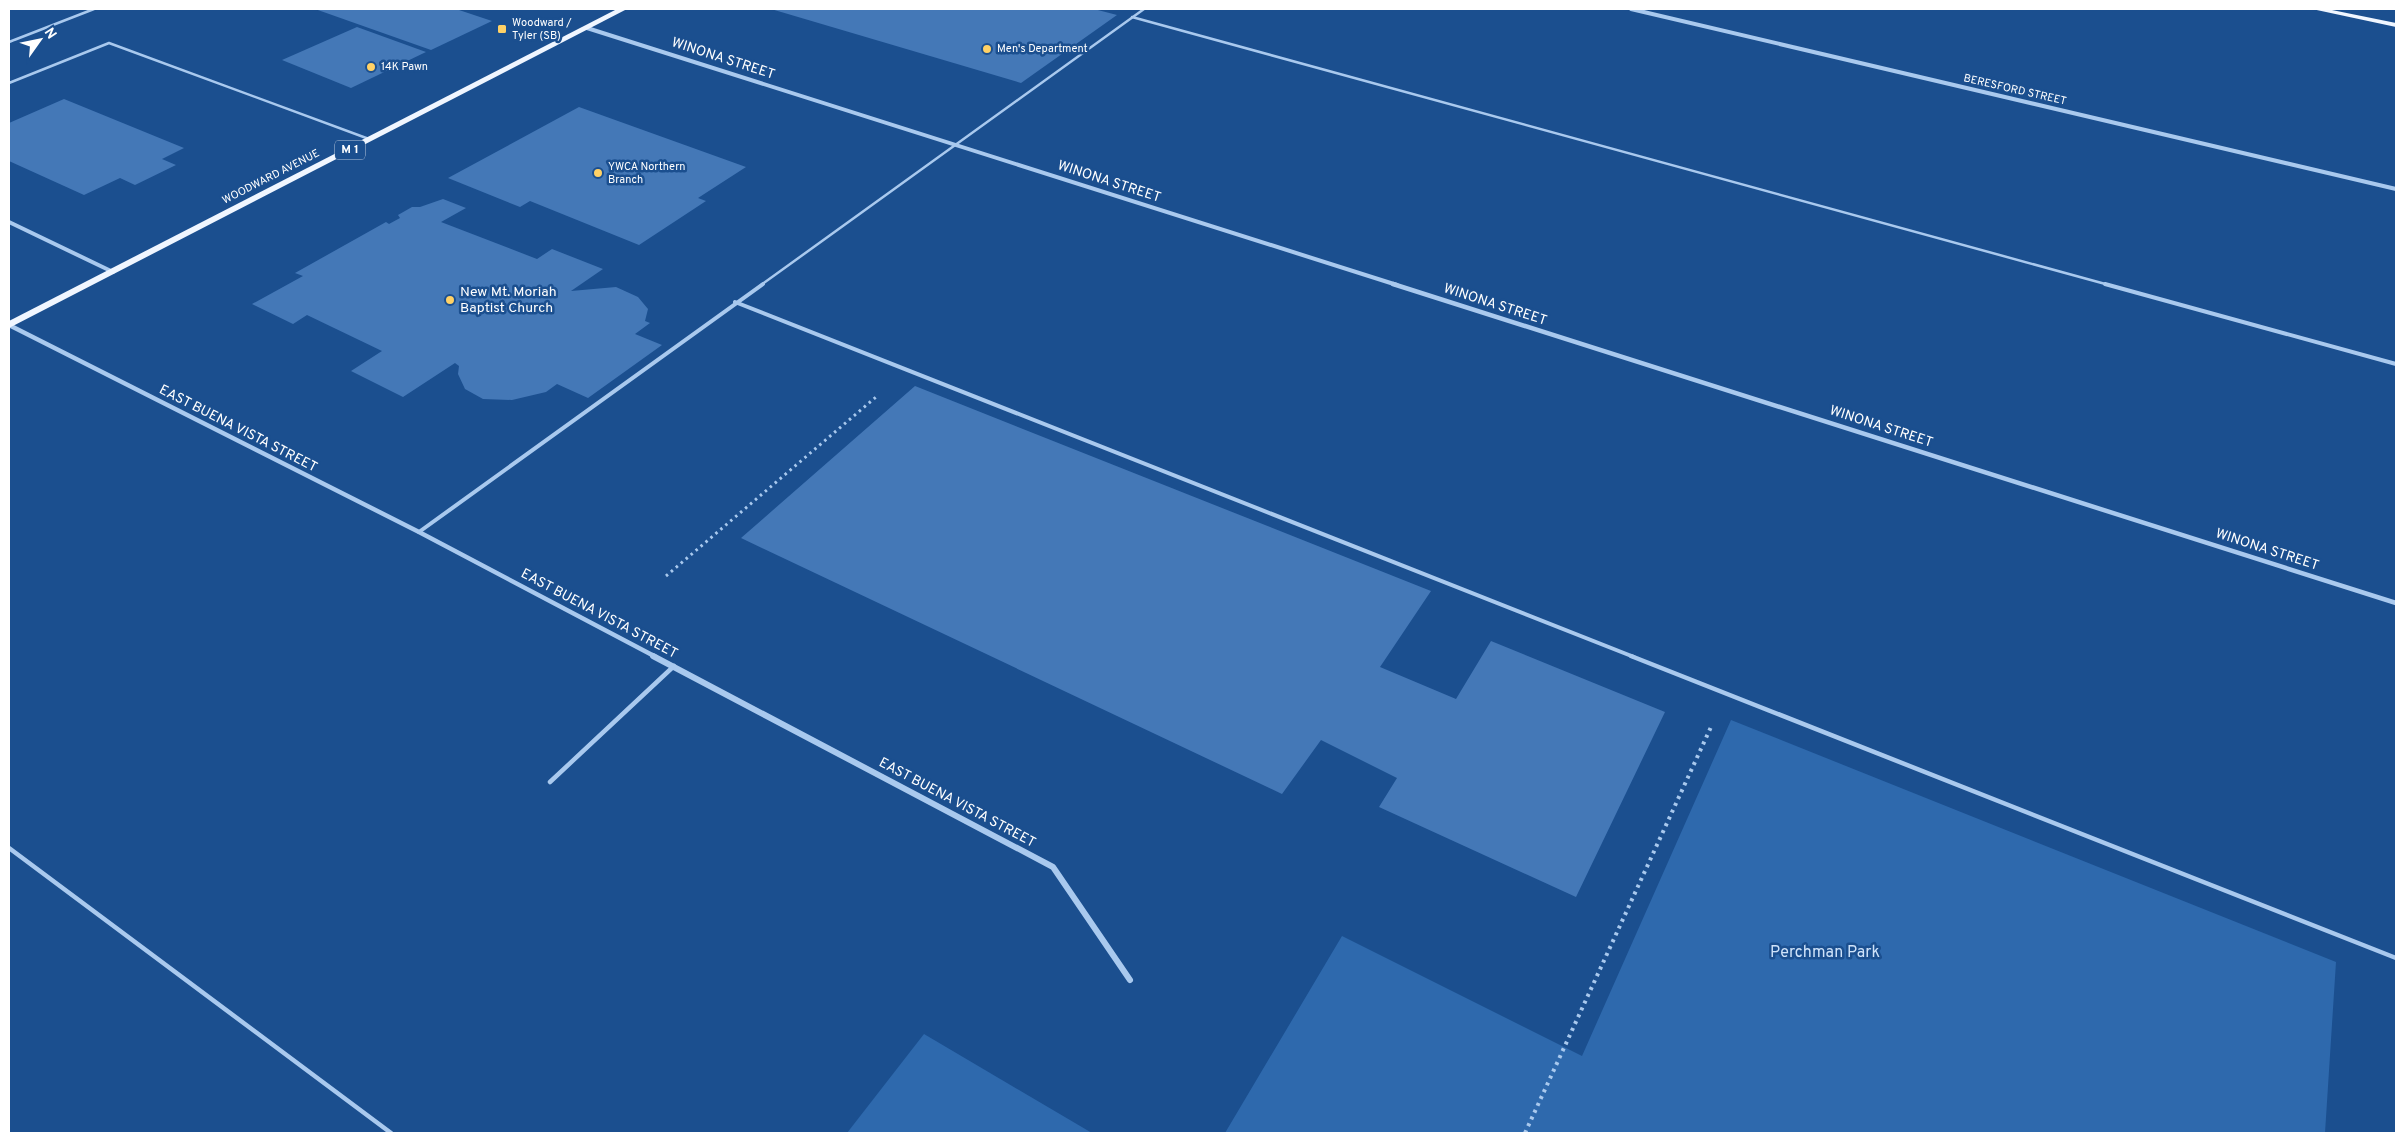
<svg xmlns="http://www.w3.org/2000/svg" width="2405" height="1142" viewBox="0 0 2405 1142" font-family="Overpass,sans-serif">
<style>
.green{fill:#2e69ad}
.building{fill:#4478b7}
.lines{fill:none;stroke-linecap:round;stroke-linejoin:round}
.path-far1{stroke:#a9c9ee;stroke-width:3;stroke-dasharray:2.5 4;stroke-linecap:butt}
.path{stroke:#a9c9ee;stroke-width:4;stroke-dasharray:3 4.5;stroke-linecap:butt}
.service-far2{stroke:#a9c9ee;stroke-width:2.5}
.service-far1{stroke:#a9c9ee;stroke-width:4}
.service{stroke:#a9c9ee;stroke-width:4.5}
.minor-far2{stroke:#a9c9ee;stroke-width:4}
.minor-far1{stroke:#a9c9ee;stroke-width:4.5}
.minor{stroke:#a9c9ee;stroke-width:6}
.primary{fill:#f0f6ff;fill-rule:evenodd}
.poi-dot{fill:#ffd166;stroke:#1b4f8f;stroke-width:2}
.labels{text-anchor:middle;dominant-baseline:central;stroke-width:5;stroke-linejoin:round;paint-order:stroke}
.far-poi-label{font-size:11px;fill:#fff;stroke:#1b4f8f;text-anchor:start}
.far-street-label{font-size:11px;fill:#fff;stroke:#1b4f8f}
.shield{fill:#1b4f8f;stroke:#bbcadd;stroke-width:1}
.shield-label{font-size:12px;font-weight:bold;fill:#fff}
.street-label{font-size:14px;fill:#fff;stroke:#1b4f8f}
.poi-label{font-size:14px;fill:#fff;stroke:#1b4f8f;text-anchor:start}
.near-park-label{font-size:16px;fill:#cfe3fa;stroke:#1b4f8f}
</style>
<rect width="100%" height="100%" fill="#1b4f8f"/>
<g class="green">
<path d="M1731 720 2336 962 2325 1133H1225L1342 936 1582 1056Z"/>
<path d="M924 1034 1092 1133H847Z"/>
</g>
<g class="building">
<path d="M315 9H456L492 21 431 50Z"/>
<path d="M771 9H1094L1117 15 1021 83Z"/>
<path d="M357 27 426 52 351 88 282 60Z"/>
<path d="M64 99 184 148 162 159 176 165 135 185 120 178 84 195 9 161V123Z"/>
<path d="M579 107 746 167 698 198 706 201 639 245 530 201 520 207 448 178Z"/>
<path d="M443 199 466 208 441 222 537 259 552 249 603 269 571 291 616 287 638 297 648 309 645 321 650 323 635 334 662 345 588 398 557 384 546 392 512 400 483 399 465 389 458 374 459 366 455 363 403 397 351 371 382 351 307 315 293 324 252 304 303 276 295 273 386 222 389 224 400 218 398 215 412 207H420Z"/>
<path d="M915 386 1431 591 1380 667 1456 699 1491 641 1665 712 1576 897 1379 807 1397 778 1321 740 1282 794 741 538Z"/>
</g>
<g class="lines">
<path class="path-far1" d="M666 576 876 397"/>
<path class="path" d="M1525 1133 1711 727"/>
<g class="service-far2">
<path d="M1132 17 2109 285"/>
<path d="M9 42 94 9"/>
<path d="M9 83 109 43 369 139"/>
<path d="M761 285 1144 9"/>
</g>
<g class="service-far1">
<path d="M2105 284 2396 364"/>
<path d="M735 302 1634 657"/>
<path d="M419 532 763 284"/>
</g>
<g class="service">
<path d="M1631 656 2396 958"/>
<path d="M550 782 674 666"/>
<path d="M9 848 391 1133"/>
</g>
<g class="minor-far2">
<path d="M1631 9 2396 189"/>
<path d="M587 28 1397 285"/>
<path d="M9 222 113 272"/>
</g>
<g class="minor-far1">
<path d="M1393 284 2396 603"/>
<path d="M9 325 419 532 656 657"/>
</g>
<path class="minor" d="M653 656 1053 867 1130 980"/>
<g class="primary">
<path d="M617 9H627L9 328V321Z"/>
<path d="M2312 9H2327L2396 23V27Z"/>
</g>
</g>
<g class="poi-dot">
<rect x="497" y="24" width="10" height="10" rx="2.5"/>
<circle cx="987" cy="49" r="5"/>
<circle cx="371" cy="67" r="5"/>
<circle cx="598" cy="173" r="5"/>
<circle cx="450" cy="300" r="5"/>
</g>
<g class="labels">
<g class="far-poi-label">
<text x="512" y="23">Woodward /<tspan x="512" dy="13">Tyler (SB)</tspan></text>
<text x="997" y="49">Men's Department</text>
<text x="381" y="67">14K Pawn</text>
<text x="608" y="167">YWCA Northern<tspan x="608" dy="13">Branch</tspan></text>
</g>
<g class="far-street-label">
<text transform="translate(2015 90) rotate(13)">BERESFORD STREET</text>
<text transform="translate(271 177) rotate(-27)">WOODWARD AVENUE</text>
</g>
<rect class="shield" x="335" y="140.5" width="30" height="19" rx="4"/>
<g class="shield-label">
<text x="350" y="150">M 1</text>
</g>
<g class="street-label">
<text transform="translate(723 59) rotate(18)">WINONA STREET</text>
<text transform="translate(1109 182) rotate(18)">WINONA STREET</text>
<text transform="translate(1495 305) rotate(18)">WINONA STREET</text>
<text transform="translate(1881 427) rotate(18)">WINONA STREET</text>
<text transform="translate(238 429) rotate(27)">EAST BUENA VISTA STREET</text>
<text transform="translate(2267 550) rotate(18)">WINONA STREET</text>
<text transform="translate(599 614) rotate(28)">EAST BUENA VISTA STREET</text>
<text transform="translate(957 803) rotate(28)">EAST BUENA VISTA STREET</text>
</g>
<g class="poi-label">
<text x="460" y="292">New Mt. Moriah<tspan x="460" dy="16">Baptist Church</tspan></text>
</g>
<g class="near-park-label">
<text x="1825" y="953">Perchman Park</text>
</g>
</g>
<rect width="2405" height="1142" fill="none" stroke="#ffffff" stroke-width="20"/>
<g transform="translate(40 40) rotate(57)" stroke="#1b4f8f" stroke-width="4" paint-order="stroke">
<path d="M0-4L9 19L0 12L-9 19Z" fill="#ffffff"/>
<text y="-8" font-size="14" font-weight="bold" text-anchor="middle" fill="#ffffff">N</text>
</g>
</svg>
